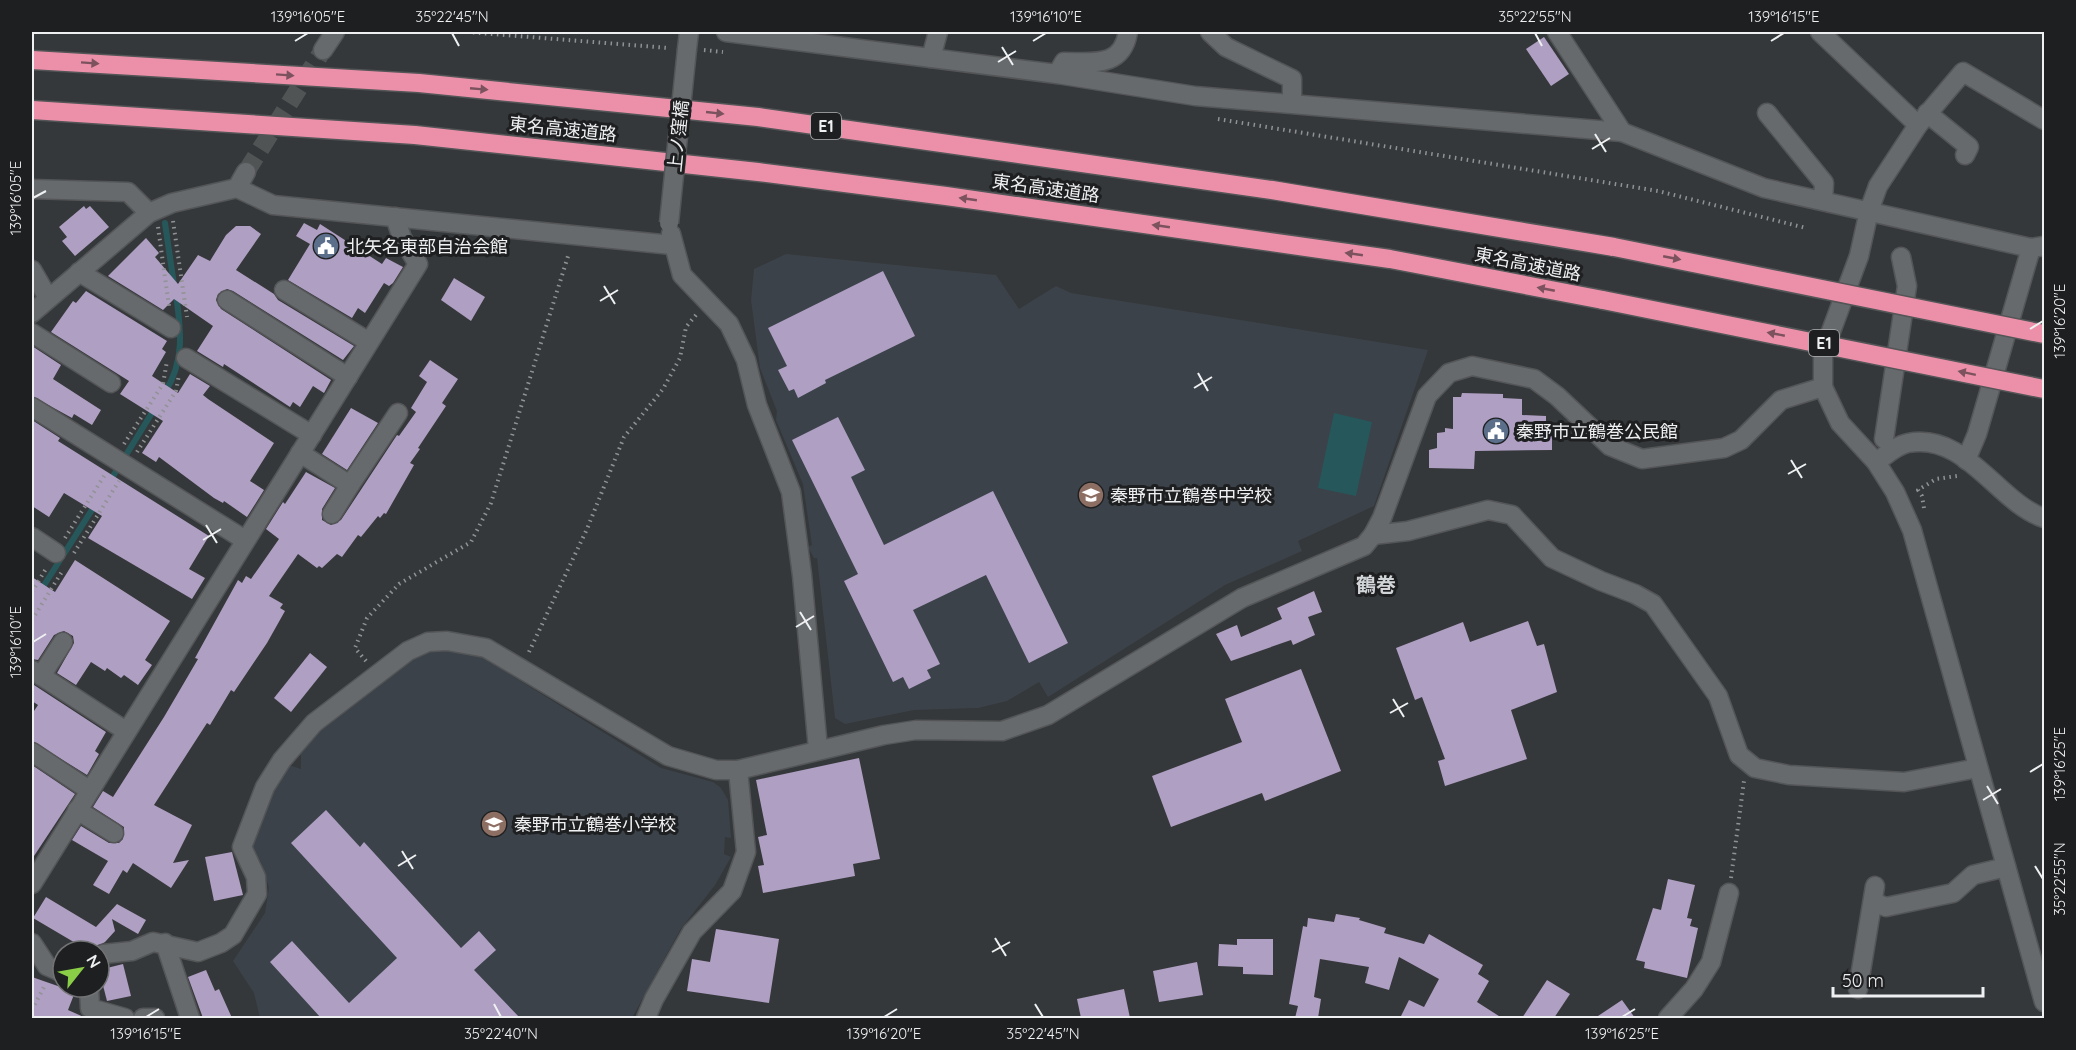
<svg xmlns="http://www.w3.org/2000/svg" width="2076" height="1050" viewBox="0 0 2076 1050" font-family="Quicksand,'Noto Sans JP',sans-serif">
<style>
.built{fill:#3b424a}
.water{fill:#26585b}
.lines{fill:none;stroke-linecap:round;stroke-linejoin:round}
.stream{stroke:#26585b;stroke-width:6}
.building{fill:#af9fc3}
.minor-tunnel{stroke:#515455;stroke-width:18;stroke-dasharray:18 9;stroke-linecap:butt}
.minor-casing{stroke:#535557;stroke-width:21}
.highway-casing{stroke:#535557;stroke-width:21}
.path{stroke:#909294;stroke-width:4;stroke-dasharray:1.5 4.5;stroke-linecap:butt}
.minor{stroke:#676a6d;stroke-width:18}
.highway{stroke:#ec90aa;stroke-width:18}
.minor-bridge-casing{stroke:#535557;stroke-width:21;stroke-linecap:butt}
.highway-bridge-casing{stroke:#535557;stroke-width:21;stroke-linecap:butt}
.minor-bridge{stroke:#676a6d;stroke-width:18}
.highway-bridge{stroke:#ec90aa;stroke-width:18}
.oneway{fill:#7b525e}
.ticks{fill:none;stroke:#eef0f1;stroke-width:2}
.labels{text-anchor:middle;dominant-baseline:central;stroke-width:6;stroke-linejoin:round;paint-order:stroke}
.shield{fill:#1e1f20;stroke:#b0b1b2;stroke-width:1.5}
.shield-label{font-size:16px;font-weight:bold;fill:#eef0f1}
.street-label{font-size:18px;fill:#eef0f1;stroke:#1e1f20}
.poi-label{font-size:18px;fill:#eef0f1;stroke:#1e1f20;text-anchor:start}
.neighbourhood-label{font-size:20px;font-weight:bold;fill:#d2d5d8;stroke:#1e1f20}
.neatline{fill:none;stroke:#eef0f1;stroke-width:2}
.ticks-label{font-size:15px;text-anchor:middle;fill:#eef0f1}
</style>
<rect width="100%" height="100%" fill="#35383a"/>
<g class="built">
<path d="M786 254 996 275 1019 309 1056 286 1071 293 1428 350 1374 506 1298 541 1302 551 1225 585 1048 697 1039 682 1007 701 978 708 914 710 845 724 835 718 817 558H814L808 547 812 545 803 484 776 420 777 411 760 368 751 300 754 269Z"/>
<path d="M436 649 477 654 661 768 713 782 721 788 728 800 731 838 725 837 724 854 731 857 715 885 680 930 632 1018H260L254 993 233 961 265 913 269 888 261 862 251 846 263 806 286 764 301 769V751L318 727 412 655Z"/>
</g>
<path class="water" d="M1334 413 1372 422 1356 496 1318 488Z"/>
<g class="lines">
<g class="stream">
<path d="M165 223 174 285"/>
<path d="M165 392C185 361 181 330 176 295"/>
<path d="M110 481 155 408"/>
<path d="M41 590 95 505"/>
</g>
</g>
<g class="building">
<path d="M1544 37 1569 74 1551 86 1526 49Z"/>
<path d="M84 206 86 209 90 206 109 227 75 256 62 241 67 237 59 227Z"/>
<path d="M304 223 317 230 320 224 382 264 386 258 403 267 393 283 389 286 384 283 365 313 358 308 352 318 288 280 310 244 296 236Z"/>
<path d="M236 226H250L261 234 236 270 274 294 278 300 354 346 343 360 233 291 227 289 218 294 216 300 221 309 331 380 324 393 313 386 300 407 293 402 290 407 224 364 223 367 197 351 213 326 174 299 163 310 108 276 146 238 159 253 155 257 178 284 198 255 210 261 226 235Z"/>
<path d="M883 271 915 336 825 380 826 383 798 398 794 389 789 391 778 370 787 366 768 328Z"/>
<path d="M454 278 485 297 471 321 441 300Z"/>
<path d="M86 291 167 341 162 349 166 352 152 376 178 393 190 374 210 386 203 395 208 399 274 443 250 481 264 490 247 517 224 501 223 503 214 498 159 457 156 462 142 453 163 421 120 394 129 381 51 332 73 301 76 303Z"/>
<path d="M32 346 61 365 53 379 101 410 92 425 74 414 72 418 32 396Z"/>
<path d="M430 360 458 379 442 403 446 406 418 448 420 449 410 463 414 465 386 514 384 513 380 518 378 516 361 537 358 535 342 557 337 554 322 568 319 566 317 568 298 554 269 596 283 604 280 608 285 611 267 643 234 692 231 690 210 725 207 723 154 805 192 825 173 863 189 860 171 888 133 863 127 873 123 870 109 894 93 885 108 861 72 840 81 826 109 843H119L123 839 124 827 93 807 103 791 113 797 164 717 198 659 195 658 238 580 242 583 246 576 251 579 279 539 266 529 283 502 285 504 306 472 335 488 322 509V520L331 525 341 520 397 435 399 436 416 412 411 408 427 382 419 376Z"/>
<path d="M1462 393 1503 394V398L1522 399V415L1546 416V432L1552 433V450L1475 451 1474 469 1429 468V450L1437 448V433L1445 432V428L1453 429V397H1461Z"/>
<path d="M351 408 378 423 347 470 322 454Z"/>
<path d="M838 417 865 470 851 477 884 545 993 491 1068 643 1029 663 986 575 913 610 940 664 927 670 931 678 909 689 903 677 893 682 844 581 858 574 792 440Z"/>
<path d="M32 420 60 438 58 441 209 536 189 569 205 578 192 599 88 538 102 516 64 493 49 517 32 506Z"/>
<path d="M75 560 170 621 145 660 152 665 138 685 124 675 121 678 107 668 105 671 91 662 76 685 57 673 74 643 73 636 64 631 54 635 38 660 32 659V577L55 592Z"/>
<path d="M1314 591 1322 612 1308 617 1315 635 1293 645 1291 640 1231 661 1216 634 1237 625 1241 637 1282 619 1277 608Z"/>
<path d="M1528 621 1537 646 1544 644 1557 692 1511 710 1527 759 1445 786 1438 761 1445 759 1422 697 1415 700 1396 648 1463 622 1470 642Z"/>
<path d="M310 653 327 667 291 712 274 698Z"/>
<path d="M1301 669 1341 771 1265 801 1262 793 1171 827 1152 776 1242 742 1225 699Z"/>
<path d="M34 685 106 732 95 751 99 754 87 775 32 741V714L38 705 32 701Z"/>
<path d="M859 758 880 859 853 864 855 876 763 893 758 866 764 865 758 837 767 835 756 780Z"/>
<path d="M32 765 75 794 32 859Z"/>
<path d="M326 810 360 847 364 842 461 948 479 931 496 950 474 970 520 1018H321L270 962 292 941 349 1003 397 958 291 843Z"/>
<path d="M232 852 243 895 214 901 205 857Z"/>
<path d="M1668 879 1695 885 1687 918 1692 919 1690 926 1698 928 1687 978 1644 968 1645 962 1636 960 1653 908 1661 910Z"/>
<path d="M46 897 96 927 117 904 146 920 138 934 112 919 115 931 105 942 94 948 92 943 89 951 33 918Z"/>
<path d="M1336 914 1360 918 1359 920 1386 928 1384 933 1424 944 1429 934 1483 965 1478 974 1489 981 1477 1002 1502 1018H1400L1409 1000 1424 1007 1439 979 1399 957 1389 990 1365 983 1369 967 1320 959 1314 997 1321 999 1318 1018H1295L1298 1006 1289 1004 1303 926 1307 927 1308 918 1334 922Z"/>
<path d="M716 929 779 939 769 1003 687 991 692 959 710 962Z"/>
<path d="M1237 939H1273V975L1243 974V967L1218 966 1219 944 1237 945Z"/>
<path d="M1197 962 1203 995 1159 1002 1153 971Z"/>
<path d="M123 964 131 996 107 1001 99 970Z"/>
<path d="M206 970 215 991 219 989 232 1018H203L188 977Z"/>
<path d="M32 977 75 992 68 1010 86 1018H32Z"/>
<path d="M1547 980 1570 994 1554 1018H1522Z"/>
<path d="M1124 989 1130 1018H1081L1077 999Z"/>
<path d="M1622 1000 1635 1018H1595Z"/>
</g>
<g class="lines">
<path class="minor-tunnel" d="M246 172 323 50"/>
<g class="minor-casing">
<g id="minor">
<path d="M726 32 1057 74 1195 96 1622 132 1764 188 2031 248 2044 246"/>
<path d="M1210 32 1226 47 1292 79V102"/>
<path d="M1557 32 1622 132"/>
<path d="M1820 32 1918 125"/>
<path d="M687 49 689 32"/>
<path d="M323 50 335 32"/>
<path d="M931 58 938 32"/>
<path d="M1057 74 1064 62C1093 62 1122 68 1128 32"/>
<path d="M1767 113 1824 183 1823 201"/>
<path d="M1927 113 1969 147 1965 155"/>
<path d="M2044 120 1963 72 1918 125 1878 186 1869 211 1859 256 1823 353V387L1840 423 1876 462 1895 492 1912 530 2044 1002"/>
<path d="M237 188 246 172"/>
<path d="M32 189 128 192 149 213"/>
<path d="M671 234 682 275 729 324 746 360 757 405 791 492 802 575 818 749"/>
<path d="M32 270 48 298"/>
<path d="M79 272 171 328"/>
<path d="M284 290 369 342"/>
<path d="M227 300 348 377"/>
<path d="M32 313 149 213 172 203 237 188 273 205 672 245"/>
<path d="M32 333 111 383"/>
<path d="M186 358 312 435"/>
<path d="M32 407 245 540"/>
<path d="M1884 439 1907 286 1901 257"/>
<path d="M300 453 350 485 398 413"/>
<path d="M1966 460 1977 434 2031 248"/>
<path d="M1876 462C1885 456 1897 445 1908 443 1966 432 1997 502 2044 518"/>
<path d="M332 514 350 485"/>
<path d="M1373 535 1408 531 1488 510 1512 515 1552 558 1601 581 1635 594 1653 604 1718 696 1739 755 1755 768 1789 775 1904 782 1978 768"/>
<path d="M32 537 56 553"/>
<path d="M32 670 126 731"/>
<path d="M41 676 63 642"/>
<path d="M32 752 89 790"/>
<path d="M77 810 114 833"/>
<path d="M32 884 418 264 402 238 395 217"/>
<path d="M1873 902 1886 907 1953 893 1973 875 2006 867"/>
<path d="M32 943 47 966 63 973"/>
<path d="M165 943 190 1018"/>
<path d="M99 959 103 954 132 951 153 942 198 952 221 943 233 935 257 894 256 877 242 847 265 787 282 760 314 723 408 651 428 642 447 641 486 648 668 756 716 770H738L884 735 916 730 1002 731 1048 715 1242 598 1364 546 1373 535 1382 518 1427 396 1449 373 1472 366 1534 379 1557 396 1610 446 1642 459 1724 448 1741 440 1781 400 1823 387"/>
<path d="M89 987 90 1008 125 1018"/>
<path d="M1858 989 1875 886"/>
<path d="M143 1018H155"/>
<path d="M646 1018 654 999 692 932 732 891 746 852 738 770"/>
<path d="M1668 1018 1694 989 1711 962 1729 893"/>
</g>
</g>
<g class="highway-casing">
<g id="highway">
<path d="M32 60 419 83 758 117 1272 190 1614 247"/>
<path d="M32 110 415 135 758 172 946 196 1390 259 1603 300"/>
</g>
</g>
<g class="path">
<path d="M467 32 669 48"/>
<path d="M704 50 723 52"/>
<path d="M1218 119 1658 191 1806 228"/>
<path d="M173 221 187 317"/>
<path d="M158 227 169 306"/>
<path d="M124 444 163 384 167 361"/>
<path d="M137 452 176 391 179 375"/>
<path d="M1924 508 1922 496 1918 490 1936 479 1957 476"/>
<path d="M65 538 106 473"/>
<path d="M74 553 119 481"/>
<path d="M32 592 47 567"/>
<path d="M32 620 63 570"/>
<path d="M529 652 587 529 624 437 663 389 680 358 686 327 696 315"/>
<path d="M366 661 355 648 367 618 399 584 471 542 491 503 569 253"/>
<path d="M1731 878 1744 781"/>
<path d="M32 1010 45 985"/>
</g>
<use href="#minor" class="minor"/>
<use href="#highway" class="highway"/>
<g class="minor-bridge-casing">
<path id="minor-bridge" d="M669 223 687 49"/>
</g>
<g class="highway-bridge-casing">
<g id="highway-bridge">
<path d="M1614 247 2044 334"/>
<path d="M1603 300 2044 389"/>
</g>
</g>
<use href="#minor-bridge" class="minor-bridge"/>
<use href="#highway-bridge" class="highway-bridge"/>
</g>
<defs><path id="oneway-solid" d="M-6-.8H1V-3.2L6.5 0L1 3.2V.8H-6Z" transform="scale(1.5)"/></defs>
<g class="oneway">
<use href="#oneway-solid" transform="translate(90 63) rotate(4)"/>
<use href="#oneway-solid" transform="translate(285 75) rotate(4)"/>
<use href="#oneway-solid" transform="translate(479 89) rotate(5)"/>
<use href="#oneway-solid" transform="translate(715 113) rotate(6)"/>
<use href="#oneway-solid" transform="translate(968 199) rotate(-172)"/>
<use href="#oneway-solid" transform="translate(1161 226) rotate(-172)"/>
<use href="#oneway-solid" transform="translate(1354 254) rotate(-172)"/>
<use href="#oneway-solid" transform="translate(1672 258) rotate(11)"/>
<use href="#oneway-solid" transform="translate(1546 289) rotate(-169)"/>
<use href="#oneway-solid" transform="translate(1776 334) rotate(-169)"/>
<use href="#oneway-solid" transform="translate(1967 373) rotate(-168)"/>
</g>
<path class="ticks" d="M452 33 459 46M1535 33 1542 46M295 41 308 33M1033 41 1046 33M1771 41 1784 33M1002 47 1013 65M998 62 1016 51M1595 134 1606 152M1592 149 1610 138M33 198 46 191M604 286 615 304M600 301 618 290M2030 329 2043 321M1198 373 1208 391M1194 388 1212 377M1791 460 1802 478M1788 474 1806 464M206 525 217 543M203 540 221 529M800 612 811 630M796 627 814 616M33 642 46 634M1393 699 1404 717M1390 713 1408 703M2030 772 2043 764M1987 786 1998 804M1983 800 2001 789M402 851 413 869M398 866 416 855M2035 866 2043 879M995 938 1006 956M992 952 1010 942M494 1004 501 1017M1035 1004 1043 1017M146 1017 159 1009M884 1017 897 1009M1622 1017 1635 1009"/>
<defs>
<g id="civic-disc" transform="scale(1.35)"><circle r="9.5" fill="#5c6f8a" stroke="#1e1f20"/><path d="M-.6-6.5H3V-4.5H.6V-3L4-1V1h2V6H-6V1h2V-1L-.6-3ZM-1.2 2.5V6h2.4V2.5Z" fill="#fff"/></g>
<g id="school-disc" transform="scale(1.35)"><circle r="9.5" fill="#8d6e63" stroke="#1e1f20"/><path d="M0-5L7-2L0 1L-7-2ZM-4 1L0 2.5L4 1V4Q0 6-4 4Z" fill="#fff"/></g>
</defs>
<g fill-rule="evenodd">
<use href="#civic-disc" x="326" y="246"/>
<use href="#civic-disc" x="1496" y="431"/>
<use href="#school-disc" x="1091" y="495"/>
<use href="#school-disc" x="494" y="824"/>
</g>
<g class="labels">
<g class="shield">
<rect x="811" y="113" width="30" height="26" rx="4.5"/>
<rect x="1809" y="330" width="30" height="26" rx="4.5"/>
</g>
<g class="shield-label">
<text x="826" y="126">E1</text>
<text x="1824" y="343">E1</text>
</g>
<g class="street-label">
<text transform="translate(563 129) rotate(6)">東名高速道路</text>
<text transform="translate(678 136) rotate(-84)">上ノ窪橋</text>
<text transform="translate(1046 188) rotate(8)">東名高速道路</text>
<text transform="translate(1528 264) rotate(11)">東名高速道路</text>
</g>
<g class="poi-label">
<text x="346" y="246">北矢名東部自治会館</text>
<text x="1516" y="431">秦野市立鶴巻公民館</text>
<text x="1110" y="495">秦野市立鶴巻中学校</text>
<text x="514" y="824">秦野市立鶴巻小学校</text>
</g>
<g class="neighbourhood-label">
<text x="1376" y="584">鶴巻</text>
</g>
</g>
<rect width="2076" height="1050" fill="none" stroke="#1e1f20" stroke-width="66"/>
<g transform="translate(81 969) rotate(59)"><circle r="28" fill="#1e1f20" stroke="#717374" stroke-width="1.5"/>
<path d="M0-4.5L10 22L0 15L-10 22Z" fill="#8ace48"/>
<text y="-9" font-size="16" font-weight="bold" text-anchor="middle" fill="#eef0f1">N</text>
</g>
<path d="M1833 987v9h150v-9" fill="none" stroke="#eef0f1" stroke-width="3"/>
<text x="1842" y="987" font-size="18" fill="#eef0f1" stroke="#1e1f20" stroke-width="4.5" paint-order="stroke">50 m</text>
<rect x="33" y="33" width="2010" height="984" class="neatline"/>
<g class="ticks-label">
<text x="308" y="22">139°16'05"E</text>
<text x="452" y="22">35°22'45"N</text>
<text x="1046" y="22">139°16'10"E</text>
<text x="1535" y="22">35°22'55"N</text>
<text x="1784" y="22">139°16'15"E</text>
<text transform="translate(16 198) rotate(-90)" y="5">139°16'05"E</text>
<text transform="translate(2060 321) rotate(-90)" y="5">139°16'20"E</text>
<text transform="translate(16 642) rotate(-90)" y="5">139°16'10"E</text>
<text transform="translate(2060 764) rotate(-90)" y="5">139°16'25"E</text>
<text transform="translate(2060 879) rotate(-90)" y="5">35°22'55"N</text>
<text x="146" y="1039">139°16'15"E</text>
<text x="501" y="1039">35°22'40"N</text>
<text x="884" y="1039">139°16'20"E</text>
<text x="1043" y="1039">35°22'45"N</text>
<text x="1622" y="1039">139°16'25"E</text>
</g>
</svg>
